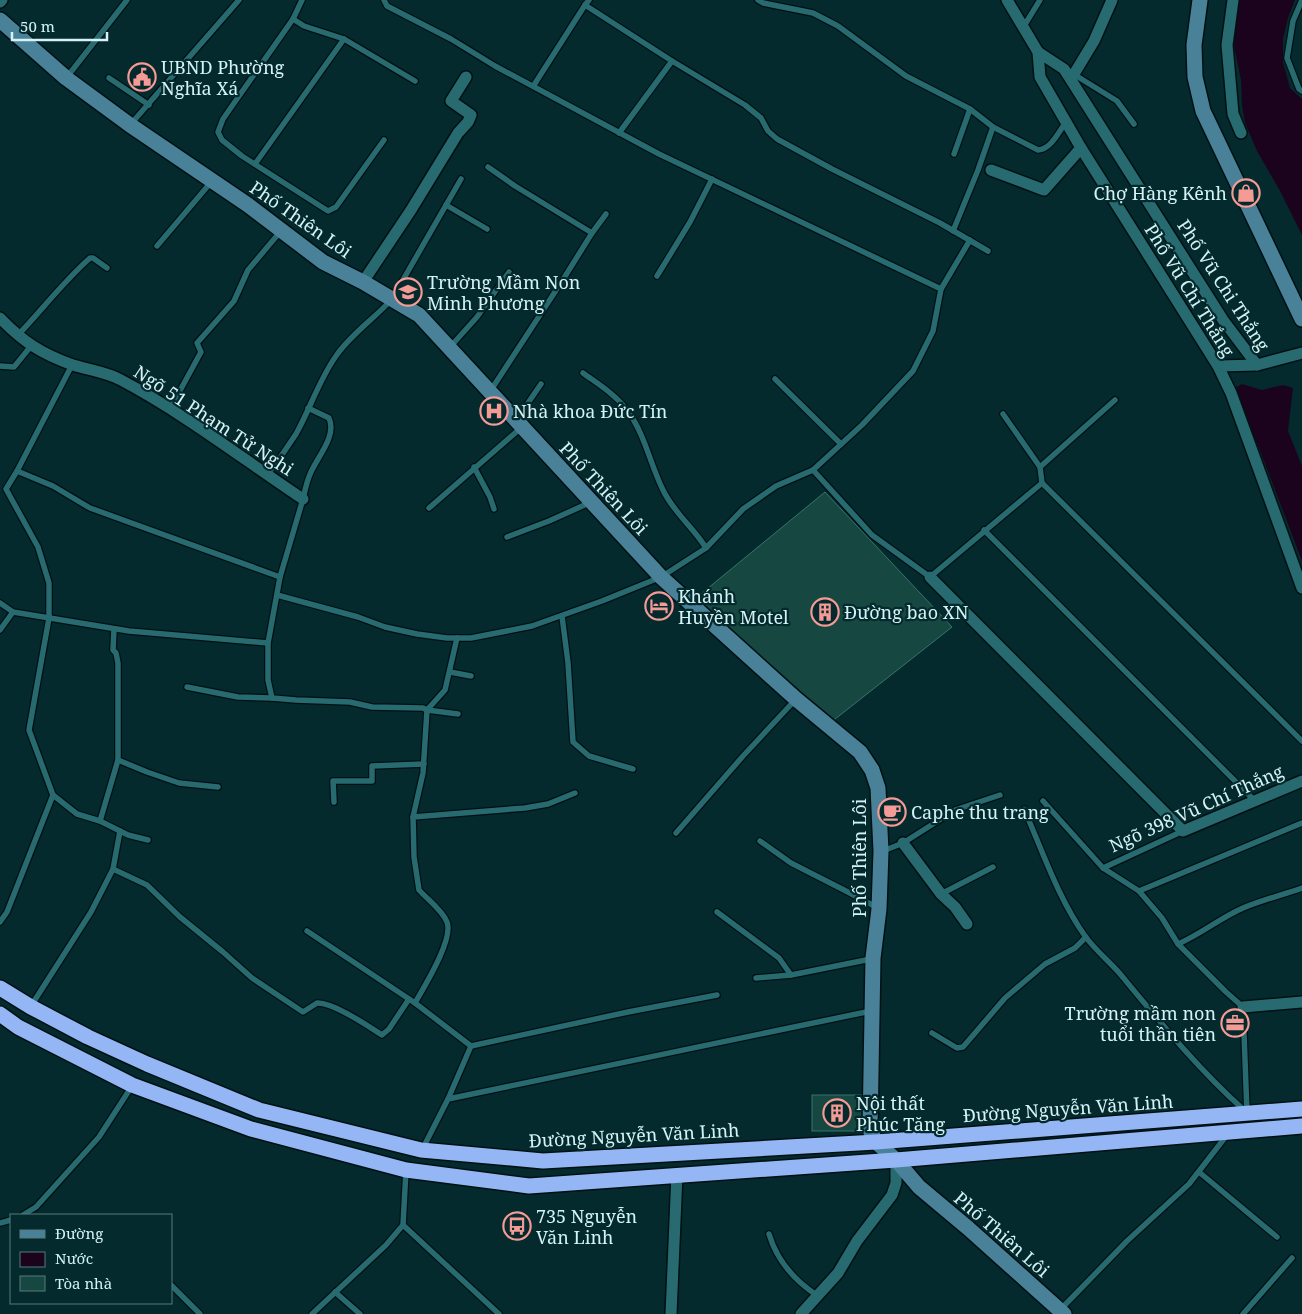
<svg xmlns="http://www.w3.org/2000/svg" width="1302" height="1314" viewBox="0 0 1302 1314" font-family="'Noto Serif',serif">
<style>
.water{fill:#1b031e}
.building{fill:#164841;stroke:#35756c}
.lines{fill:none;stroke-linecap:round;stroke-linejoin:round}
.lane-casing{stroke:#001113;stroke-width:8}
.street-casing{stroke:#001113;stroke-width:14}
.secondary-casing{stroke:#001113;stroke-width:18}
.highway-casing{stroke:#001113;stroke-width:18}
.lane{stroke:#276a70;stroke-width:5.5}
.street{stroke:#276a70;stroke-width:11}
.secondary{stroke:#488198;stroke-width:15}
.highway{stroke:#95b6f5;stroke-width:15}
.labels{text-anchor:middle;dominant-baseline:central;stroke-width:4.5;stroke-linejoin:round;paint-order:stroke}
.poi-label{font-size:18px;fill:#d3f3f6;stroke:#052a2d;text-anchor:start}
.street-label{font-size:18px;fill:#d3f3f6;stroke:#052a2d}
</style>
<rect width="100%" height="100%" fill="#052a2d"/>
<g class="water">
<path d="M1238 0H1295L1288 18 1283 39V62L1290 88 1302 99V235L1279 189 1257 151 1245 123 1242 106 1241 80 1234 46Z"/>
<path d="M1242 384 1262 390 1283 385 1293 388 1288 431 1302 466V561L1261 453 1233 389Z"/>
</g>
<g class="building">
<path d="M825 492 952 627 830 723 696 598Z"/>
<rect x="812" y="1095" width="51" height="36"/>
</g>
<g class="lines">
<g class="lane-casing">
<g id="lane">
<path d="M384 0 387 6 451 39 495 66 659 154 941 289"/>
<path d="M589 0 585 5 672 61"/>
<path d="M758 0 763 3 813 13 838 26 906 76 970 109 993 127 1038 150C1051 149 1058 133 1066 122"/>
<path d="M1302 0 1293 21 1287 58 1299 89 1302 91"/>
<path d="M293 19 302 0"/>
<path d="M1024 26 1040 0"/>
<path d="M1075 75 1117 101 1134 124"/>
<path d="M67 77 127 0"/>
<path d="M109 78 149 105"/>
<path d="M534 85 585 5"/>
<path d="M130 125 239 0"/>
<path d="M619 133 672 61 745 105 761 118 768 131 777 139 832 169 940 223 988 251"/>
<path d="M384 140 336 207 328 211 242 156 222 140 218 132 223 119 232 106 293 19 304 26 344 39 415 81"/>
<path d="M954 154 970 109"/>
<path d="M255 164 344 39"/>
<path d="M488 167 515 186 592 233"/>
<path d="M446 205 487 229"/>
<path d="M953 231 978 170 993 127"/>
<path d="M157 246 212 181"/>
<path d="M657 276 690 222 712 179"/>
<path d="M17 336C42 310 63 282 90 258H93L107 268"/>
<path d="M451 346 477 317 509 272"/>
<path d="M72 365 17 471 6 489 38 547 49 583V618L29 730 53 795 77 814 100 821 128 835 148 840"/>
<path d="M0 366 14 367 31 346"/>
<path d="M583 373C598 384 616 395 627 410 645 434 650 464 663 490 673 512 694 528 706 548"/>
<path d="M775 379 841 444"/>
<path d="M491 390 564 278 592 233 606 214"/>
<path d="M170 409 201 352 197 343 234 301 248 270 280 232"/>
<path d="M1003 414 1040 467 1042 483 1302 741"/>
<path d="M517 419 541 384"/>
<path d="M474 467 490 497 494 509"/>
<path d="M1040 467 1115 400"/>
<path d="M813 470 872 535 930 577 1042 483"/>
<path d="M17 471 53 486 90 508 280 577"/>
<path d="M267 475C277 462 287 448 296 434 310 409 319 380 336 356 351 334 374 319 392 299L461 179"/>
<path d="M429 508 522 427"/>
<path d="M984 530 1254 800"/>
<path d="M507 537 549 521 589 503"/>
<path d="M277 595 358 617 385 627 417 634 447 638H471L532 626 602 601 661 577 706 548 743 509 776 486 813 470 862 425 913 371 933 331 941 289 970 240"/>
<path d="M0 603 13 612 129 631 268 643 280 577 303 499C305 490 307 480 311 472 318 456 337 436 329 418L308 408"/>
<path d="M562 616 568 663 573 742 589 756 633 769"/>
<path d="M0 630 13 612"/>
<path d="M268 643V680L272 698 296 700 350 702 372 707 423 708 427 710 423 773 413 817 414 857 419 890C428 900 442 910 447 922 454 939 424 987 415 1003"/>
<path d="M450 672 471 676"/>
<path d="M187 687 238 697 272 698"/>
<path d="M427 710 445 690 457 638"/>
<path d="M427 710 458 714"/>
<path d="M118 760 147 772 179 783 218 787"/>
<path d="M1043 801 1103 868 1139 891 1162 918 1178 944 1226 992 1243 1007 1247 1113"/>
<path d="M334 802 333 781H372V766L424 764"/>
<path d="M1024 809C1043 852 1058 898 1085 936 1095 950 1110 962 1121 975 1160 1022 1199 1070 1244 1110"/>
<path d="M413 817 525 808 548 804 575 793"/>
<path d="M100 821 118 760V663L116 653 113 650 114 629"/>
<path d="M676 833 743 756 796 699"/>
<path d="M760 841 791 863 844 890 878 908"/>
<path d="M883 851 903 843 955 810 1000 795"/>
<path d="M1103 868 1183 831"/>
<path d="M113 869 147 885 180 917 223 952 252 978 303 1012 317 1003C333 1002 368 1026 382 1035L389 1029 409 999"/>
<path d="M1139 891 1302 823"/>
<path d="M941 894 993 867"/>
<path d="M717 912 779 958 791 975"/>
<path d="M0 922 7 912 53 795"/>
<path d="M307 931 415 1003 471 1046"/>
<path d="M1178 944C1201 934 1220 918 1243 908 1262 900 1282 895 1302 888"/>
<path d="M756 978 791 975 871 959"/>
<path d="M31 1006 91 912 113 869 120 831"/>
<path d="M932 1033 957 1048 963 1047 1005 998 1045 964 1075 948 1086 937"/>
<path d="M448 1099 471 1046 628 1012 717 995"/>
<path d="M423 1148 448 1099 871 1011"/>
<path d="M1199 1172 1277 1237"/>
<path d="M23 1215 36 1207 99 1137 132 1086"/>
<path d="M0 1223 11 1220"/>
<path d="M403 1225 499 1314"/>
<path d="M769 1234C777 1261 795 1281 818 1296"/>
<path d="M171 1285 200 1314"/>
<path d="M335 1292 360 1314"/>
<path d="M1061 1309 1127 1241 1189 1184 1227 1135"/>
<path d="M312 1314 386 1245 403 1225 406 1170"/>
<path d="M1243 1314 1292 1258"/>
</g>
</g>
<g class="street-casing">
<g id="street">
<path d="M1007 0 1038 52 1040 77 1081 148 1218 366 1231 393 1302 588"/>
<path d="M1233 0 1227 45 1233 114 1241 133"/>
<path d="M0 2 2 0"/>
<path d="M1038 52 1064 69 1223 320 1257 365"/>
<path d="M1071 79 1094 41 1112 0"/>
<path d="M991 170 1044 190 1081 148"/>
<path d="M363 282 411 210 458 133 468 122 471 115 451 101 466 77"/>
<path d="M0 318C23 342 42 354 73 365 89 370 107 372 121 380 185 414 243 459 303 499"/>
<path d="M1218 366 1257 365 1302 353"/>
<path d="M930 577 1183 831 1302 781"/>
<path d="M903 843 941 894 955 907 967 924"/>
<path d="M1243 1007 1302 1002"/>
<path d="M671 1314 677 1174"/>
<path d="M801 1314 838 1273 857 1241 892 1195 896 1183V1160"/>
</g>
</g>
<g class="secondary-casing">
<g id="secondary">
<path d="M1200 0 1194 45 1195 77 1203 111 1302 319"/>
<path d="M0 20 66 78 130 125 248 205 323 262 363 282 419 315 661 577 796 699 860 752 872 770 878 788 881 851 879 909 873 958 870 1130 876 1142 896 1160 919 1187 968 1228 1064 1314"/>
</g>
</g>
<g class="highway-casing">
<g id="highway">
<path d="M0 988 31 1007 88 1037 147 1064 259 1110 421 1150 543 1161 876 1142 1302 1109"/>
<path d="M0 1014 18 1027 132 1085 251 1129 406 1170 529 1186 896 1160 1302 1126"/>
</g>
</g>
<use href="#lane" class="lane"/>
<use href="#street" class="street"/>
<use href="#secondary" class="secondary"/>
<use href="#highway" class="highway"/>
</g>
<defs>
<g id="civic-ring" transform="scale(1.4375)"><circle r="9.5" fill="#052a2d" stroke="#f59b96" stroke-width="1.5"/><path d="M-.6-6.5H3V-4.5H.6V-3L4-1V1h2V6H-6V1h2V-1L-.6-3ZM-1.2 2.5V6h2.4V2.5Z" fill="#f59b96"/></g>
<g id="shop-ring" transform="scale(1.4375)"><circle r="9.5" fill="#052a2d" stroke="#f59b96" stroke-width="1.5"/><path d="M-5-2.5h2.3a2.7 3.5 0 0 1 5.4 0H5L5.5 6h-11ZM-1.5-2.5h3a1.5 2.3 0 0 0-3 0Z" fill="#f59b96"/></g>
<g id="school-ring" transform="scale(1.4375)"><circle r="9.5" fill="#052a2d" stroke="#f59b96" stroke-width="1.5"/><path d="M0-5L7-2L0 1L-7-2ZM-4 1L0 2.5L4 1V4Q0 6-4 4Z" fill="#f59b96"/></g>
<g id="hospital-ring" transform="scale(1.4375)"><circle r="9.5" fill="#052a2d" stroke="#f59b96" stroke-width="1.5"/><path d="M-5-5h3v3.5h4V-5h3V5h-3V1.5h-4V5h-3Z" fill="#f59b96"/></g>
<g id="hotel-ring" transform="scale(1.4375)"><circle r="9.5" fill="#052a2d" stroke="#f59b96" stroke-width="1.5"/><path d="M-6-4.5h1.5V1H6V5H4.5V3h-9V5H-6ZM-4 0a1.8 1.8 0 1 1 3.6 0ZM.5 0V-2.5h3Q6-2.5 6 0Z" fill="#f59b96"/></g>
<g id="building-ring" transform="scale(1.4375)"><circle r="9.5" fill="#052a2d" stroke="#f59b96" stroke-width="1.5"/><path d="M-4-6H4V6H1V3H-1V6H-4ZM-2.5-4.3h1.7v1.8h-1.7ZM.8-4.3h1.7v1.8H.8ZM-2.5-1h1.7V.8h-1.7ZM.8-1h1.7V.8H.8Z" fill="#f59b96"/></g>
<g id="cafe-ring" transform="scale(1.4375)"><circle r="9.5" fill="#052a2d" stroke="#f59b96" stroke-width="1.5"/><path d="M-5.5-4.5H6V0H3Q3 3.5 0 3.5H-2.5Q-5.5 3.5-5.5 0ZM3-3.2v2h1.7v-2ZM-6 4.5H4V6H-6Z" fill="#f59b96"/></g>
<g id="office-ring" transform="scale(1.4375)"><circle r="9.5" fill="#052a2d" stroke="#f59b96" stroke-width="1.5"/><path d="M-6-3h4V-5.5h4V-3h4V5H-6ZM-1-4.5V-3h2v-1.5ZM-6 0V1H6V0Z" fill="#f59b96"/></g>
<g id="bus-ring" transform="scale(1.4375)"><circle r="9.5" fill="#052a2d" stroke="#f59b96" stroke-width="1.5"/><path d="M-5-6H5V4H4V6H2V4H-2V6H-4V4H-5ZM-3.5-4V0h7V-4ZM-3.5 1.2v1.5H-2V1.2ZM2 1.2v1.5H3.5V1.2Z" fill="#f59b96"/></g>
</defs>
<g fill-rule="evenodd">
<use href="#civic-ring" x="142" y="77"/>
<use href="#shop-ring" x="1246" y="193"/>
<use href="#school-ring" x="408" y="292"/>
<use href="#hospital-ring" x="494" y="411"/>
<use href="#hotel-ring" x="659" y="606"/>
<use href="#building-ring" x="825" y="612"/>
<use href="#cafe-ring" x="892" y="812"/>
<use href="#office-ring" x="1235" y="1023"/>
<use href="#building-ring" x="837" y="1113"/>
<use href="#bus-ring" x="517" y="1226"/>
</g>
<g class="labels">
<g class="poi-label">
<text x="161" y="67">UBND Phường<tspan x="161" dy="21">Nghĩa Xá</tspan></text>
<text x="1227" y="193" text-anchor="end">Chợ Hàng Kênh</text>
<text x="427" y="282">Trường Mầm Non<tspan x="427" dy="21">Minh Phương</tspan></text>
<text x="513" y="411">Nhà khoa Đức Tín</text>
<text x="678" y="596">Khánh<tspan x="678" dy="21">Huyền Motel</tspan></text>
<text x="844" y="612">Đường bao XN</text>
<text x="911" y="812">Caphe thu trang</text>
<text x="1216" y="1013" text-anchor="end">Trường mầm non<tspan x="1216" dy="21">tuổi thần tiên</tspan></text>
<text x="856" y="1103">Nội thất<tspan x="856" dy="21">Phúc Tăng</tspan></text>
<text x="536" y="1216">735 Nguyễn<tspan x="536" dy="21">Văn Linh</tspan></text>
</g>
<g class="street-label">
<text transform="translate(301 219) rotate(35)">Phố Thiên Lôi</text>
<text transform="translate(1224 285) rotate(57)">Phố Vũ Chi Thắng</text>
<text transform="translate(1190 290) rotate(58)">Phố Vũ Chí Thắng</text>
<text transform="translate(214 420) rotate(33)">Ngõ 51 Phạm Tử Nghi</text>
<text transform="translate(604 488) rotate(47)">Phố Thiên Lôi</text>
<text transform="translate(1196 808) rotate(-24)">Ngõ 398 Vũ Chí Thắng</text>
<text transform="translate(859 858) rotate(-90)">Phố Thiên Lôi</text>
<text transform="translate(1068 1108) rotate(-4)">Đường Nguyễn Văn Linh</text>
<text transform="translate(634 1135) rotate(-3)">Đường Nguyễn Văn Linh</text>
<text transform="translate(1002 1234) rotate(41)">Phố Thiên Lôi</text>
</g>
</g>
<rect x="10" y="1214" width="162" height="90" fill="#052a2d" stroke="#577a7d"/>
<rect x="20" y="1230" width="25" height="8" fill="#488198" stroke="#577a7d"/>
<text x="55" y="1239" font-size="15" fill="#d3f3f6">Đường</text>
<rect x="20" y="1252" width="25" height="15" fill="#1b031e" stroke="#577a7d"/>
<text x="55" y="1264" font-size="15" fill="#d3f3f6">Nước</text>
<rect x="20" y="1276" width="25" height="15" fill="#164841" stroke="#577a7d"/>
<text x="55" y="1289" font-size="15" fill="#d3f3f6">Tòa nhà</text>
<path d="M12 32v8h95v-8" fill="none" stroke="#d3f3f6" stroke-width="2.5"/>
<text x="20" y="32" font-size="15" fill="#d3f3f6" stroke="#052a2d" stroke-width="4" paint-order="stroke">50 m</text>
</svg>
